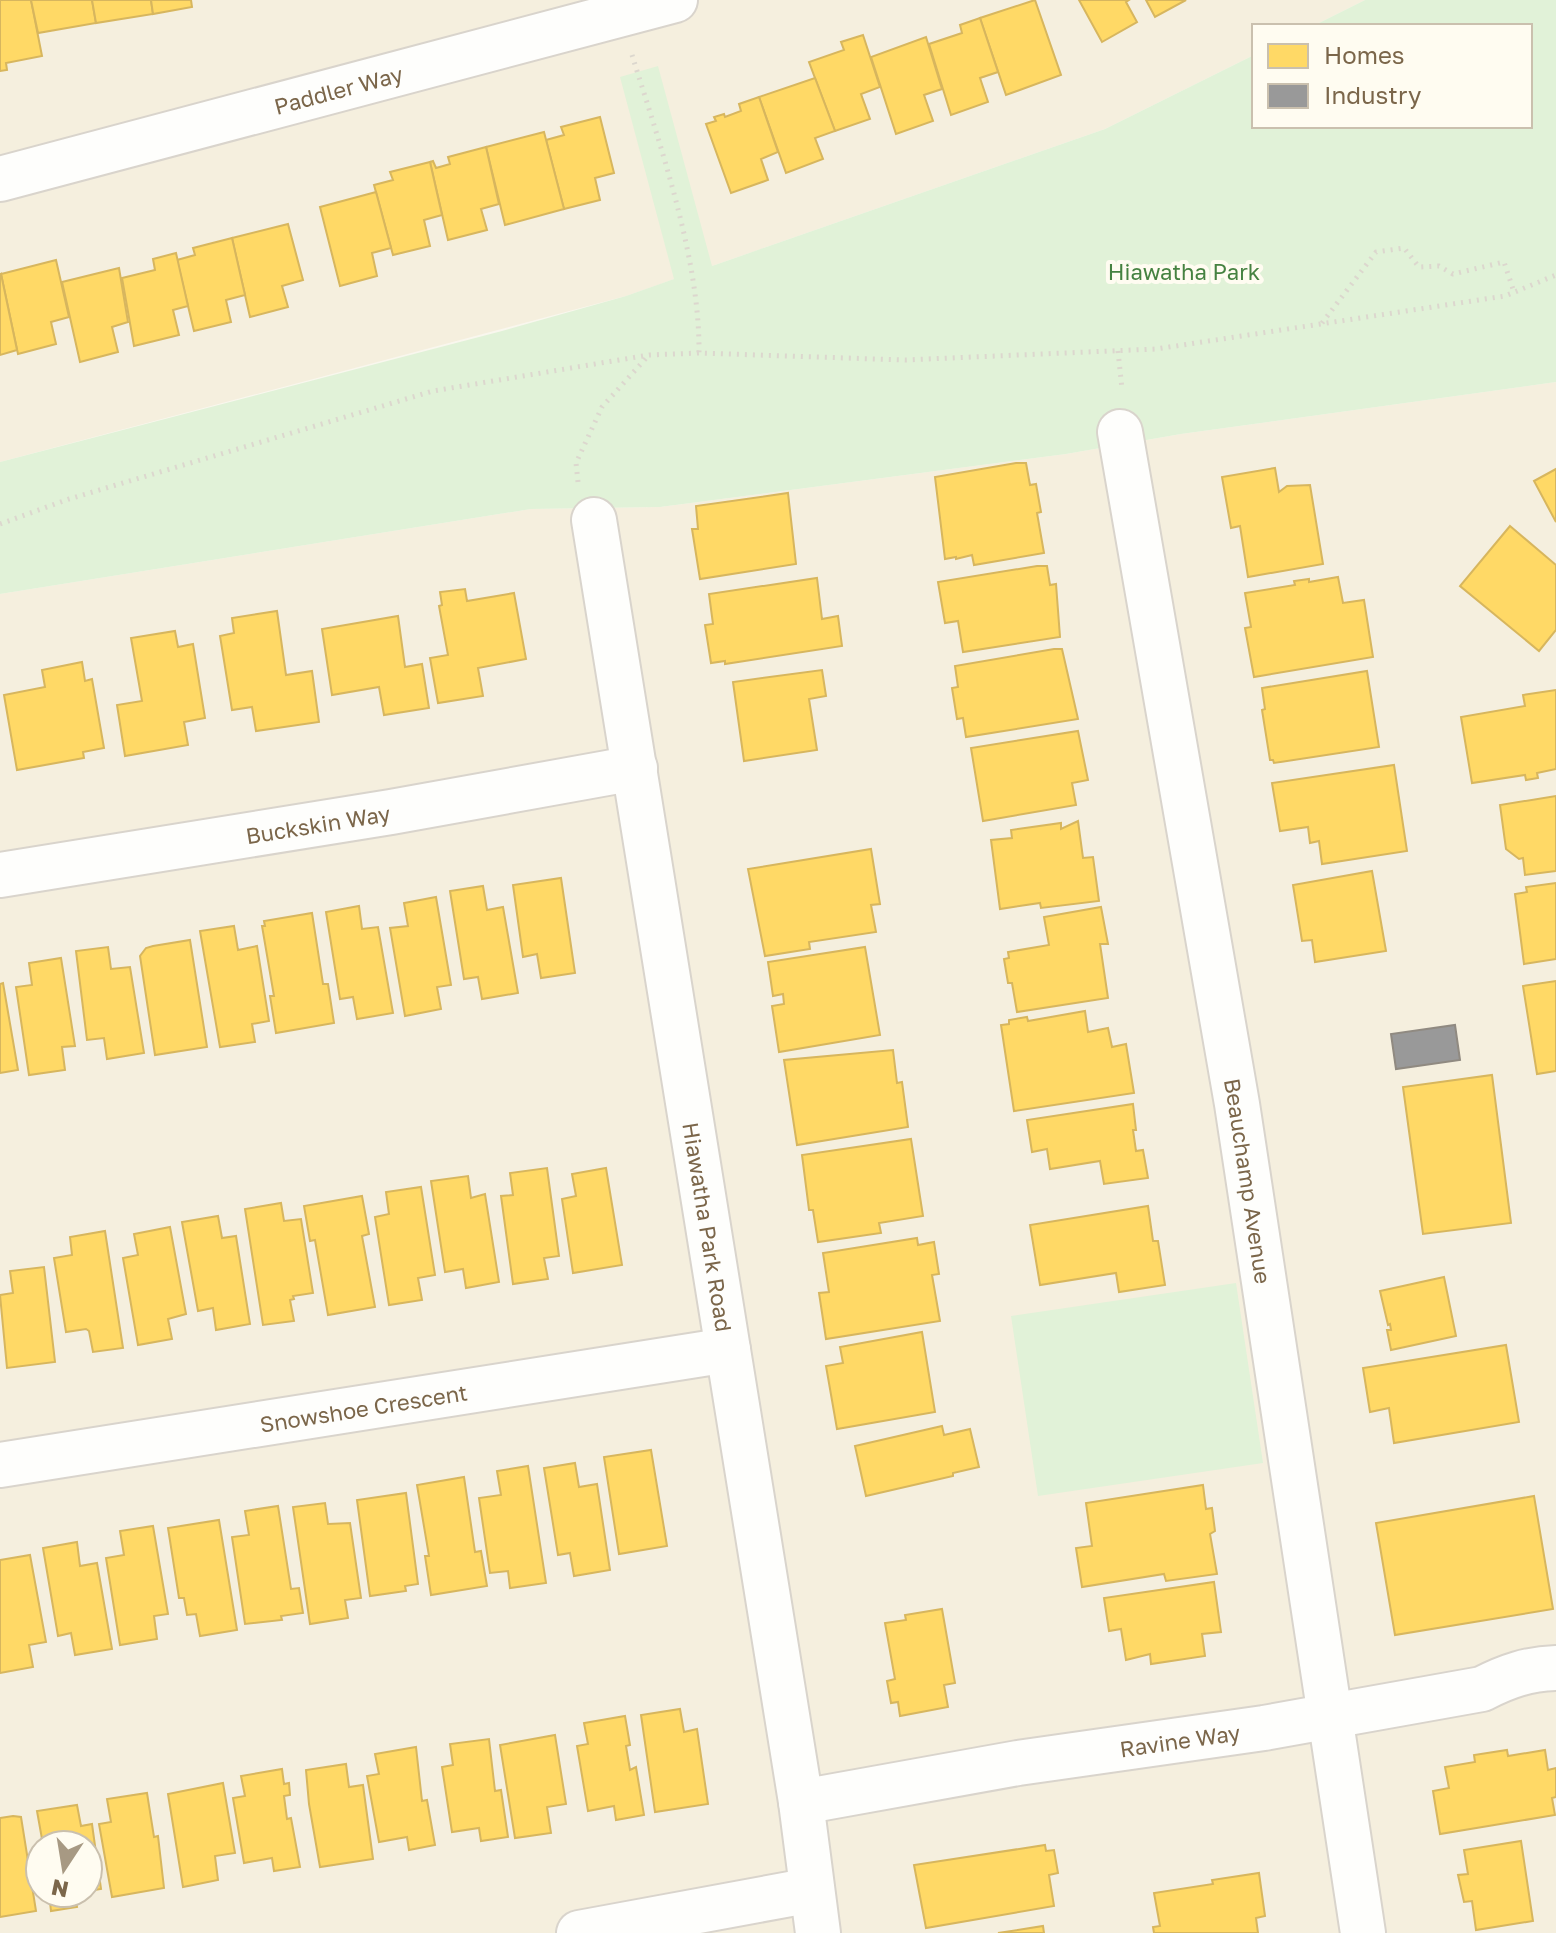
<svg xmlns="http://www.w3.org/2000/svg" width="1556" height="1933" viewBox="0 0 1556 1933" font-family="'Golos Text',sans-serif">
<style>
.residential{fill:#f5efde;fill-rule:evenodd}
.green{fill:#e1f2d8}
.homes{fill:#ffd966;stroke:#d7b65e;stroke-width:2}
.industry{fill:#999;stroke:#908a81;stroke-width:2}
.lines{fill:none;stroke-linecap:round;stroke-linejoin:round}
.street-casing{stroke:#d9d4cc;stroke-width:48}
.path{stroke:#dcd7ce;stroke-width:5;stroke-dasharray:2 6;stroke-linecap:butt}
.street{stroke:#fefefc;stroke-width:44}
.labels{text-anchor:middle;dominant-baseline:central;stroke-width:8;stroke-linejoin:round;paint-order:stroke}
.street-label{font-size:22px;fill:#7b664a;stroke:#fffcf1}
.park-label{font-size:22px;fill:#468241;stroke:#fffcf1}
</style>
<rect width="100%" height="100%" fill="#f9f7ee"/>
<g class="residential">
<path d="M0 0H1365L1313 26H1254V55L1105 129 626 296 0 462Z"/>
<path d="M1556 382V1933H0V594L531 509 660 507 1066 454 1181 434ZM40 1845H88V1893H40Z"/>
</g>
<g class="green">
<path d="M1365 0H1556V382L1181 434 1066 454 660 507 531 509 0 594V462L502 331 626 296 674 279 620 77 658 66 712 266 1105 129 1254 55V126H1530V26H1313Z"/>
<path d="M1236 1283 1263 1463 1038 1496 1011 1316Z"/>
</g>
<g class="homes">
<path d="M0 0H31L42 56 6 63 7 70 0 71Z"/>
<path d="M31 0H92L96 23 38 33Z"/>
<path d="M92 0H151L153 14 96 23Z"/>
<path d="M151 0H191L192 7 153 14Z"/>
<path d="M1035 0 1061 75 1006 95 980 18Z"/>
<path d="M1079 0H1129L1126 2 1137 22 1102 42Z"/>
<path d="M1146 0H1186L1155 17Z"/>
<path d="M980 18 998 72 980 78 988 102 951 115 929 44 962 33 960 25Z"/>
<path d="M863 35 880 87 861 94 870 119 835 131 809 62 844 50 841 42Z"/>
<path d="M926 37 942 89 924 95 933 121 896 134 871 57Z"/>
<path d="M815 78 835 131 815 138 823 159 786 173 759 97Z"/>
<path d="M759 97 778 152 761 159 768 180 731 193 706 124 716 121 714 117 724 114 725 117 741 111 739 104Z"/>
<path d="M600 117 614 173 595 178 600 200 564 209 546 140 564 135 561 127Z"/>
<path d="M544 132 564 209 505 225 486 147Z"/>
<path d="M486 147 499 204 481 209 487 230 448 240 430 162 433 161 436 168 450 164 448 157Z"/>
<path d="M430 162 442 215 424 220 430 246 393 255 374 185 393 180 390 172Z"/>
<path d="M376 192 391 248 372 253 377 276 340 286 320 207Z"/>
<path d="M288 224 303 280 282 286 288 307 250 317 232 238Z"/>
<path d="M232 238 245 295 226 300 231 322 194 331 177 260 195 255 193 248Z"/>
<path d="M176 253 188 306 173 310 179 335 134 346 122 278 155 270 153 259Z"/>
<path d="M56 260 69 317 51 322 56 344 18 354 1 274Z"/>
<path d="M119 268 128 322 112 327 118 352 80 362 62 282Z"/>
<path d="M1 274 17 350 0 355V275Z"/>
<path d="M1016 463H1026L1030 485 1036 484 1041 512 1037 513 1044 553 974 565 972 555 956 559V557L945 559 935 477Z"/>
<path d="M1275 468 1279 492 1287 486 1310 485 1323 564 1248 577 1240 526 1231 528 1222 477Z"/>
<path d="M1556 469V522L1534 481Z"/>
<path d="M788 493 796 564 700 579 692 529H698L696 506Z"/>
<path d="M1510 526 1556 565V630L1539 651 1460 586Z"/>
<path d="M1037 566H1047L1050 585 1056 584 1060 637 963 652 958 621 945 623 938 582Z"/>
<path d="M1338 577 1343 603 1364 600 1373 657 1254 677 1245 628 1251 627 1245 593 1295 585 1294 581 1309 579V582Z"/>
<path d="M817 578 822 619 838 616 842 646 725 664V661L711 663 705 625 713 624 709 594Z"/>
<path d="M465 589 467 601 514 593 526 659 478 668 483 696 438 703 430 658 448 655 439 606 442 605 440 592Z"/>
<path d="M277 611 286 675 312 671 319 722 256 731 252 707 232 710 220 636 234 633 232 618Z"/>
<path d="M398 616 405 667 422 664 429 708 384 715 379 687 332 695 322 629Z"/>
<path d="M175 631 178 647 193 644 205 718 184 722 188 745 125 756 117 705 142 701 131 638Z"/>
<path d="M1054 649H1062L1078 719 966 737 963 718 957 719 952 688 958 687 955 666Z"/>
<path d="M82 662 85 681 92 679 104 748 83 752 84 758 17 770 4 695 45 687 42 670Z"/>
<path d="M822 670 826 696 809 699 817 750 744 761 733 682Z"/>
<path d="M1367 671 1379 747 1274 763 1273 760H1270L1262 710 1265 709 1262 688Z"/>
<path d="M1556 690V769L1537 773 1538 778 1526 780 1525 775 1472 783 1461 717 1525 706 1523 695Z"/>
<path d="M1078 731 1088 780 1072 783 1076 805 983 821 971 748Z"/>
<path d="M1394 765 1407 851 1322 864 1319 841 1310 843 1308 827 1280 831 1272 783Z"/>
<path d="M1556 796V871L1525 875 1523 858 1519 859 1506 849 1500 805Z"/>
<path d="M1078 821 1083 858 1093 857 1099 901 1041 908 1040 903 1000 909 991 840 1012 838 1011 830 1061 823V829Z"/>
<path d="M871 849 880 904 871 905 876 932 809 942 810 949 765 956 748 869Z"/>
<path d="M1372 871 1386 951 1315 962 1312 940 1302 941 1293 885Z"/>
<path d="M561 878 575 973 541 978 537 954 523 957 513 885Z"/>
<path d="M1556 883V959L1524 964 1515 894 1527 892 1526 887Z"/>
<path d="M483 886 487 910 503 907 518 993 482 999 478 977 464 979 450 891Z"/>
<path d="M436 897 451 985 437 987 441 1009 405 1016 390 928 408 926 404 903Z"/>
<path d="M359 906 362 929 378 927 393 1013 357 1019 353 997 340 999 326 912Z"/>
<path d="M1101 907 1108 944H1100L1108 998 1017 1012 1012 983H1008L1004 959 1009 958 1008 952 1049 945 1044 917Z"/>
<path d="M312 913 323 984H328L334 1023 276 1033 270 996H274L262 926H265L264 921Z"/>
<path d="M234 926 238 950 257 946 269 1021 252 1024 255 1042 220 1047 200 931Z"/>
<path d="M190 940 207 1047 155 1055 140 956 146 948 153 946Z"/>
<path d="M108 947 111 969 130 967 144 1053 107 1059 104 1038 87 1040 76 951Z"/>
<path d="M865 947 880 1035 779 1052 772 1006 784 1004 783 994 773 996 768 962Z"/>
<path d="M61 958 75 1046 62 1047 65 1070 29 1075 16 987 32 985 29 963Z"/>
<path d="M1556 981V1071L1537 1074 1523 986Z"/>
<path d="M3 983 18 1070 0 1073V984Z"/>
<path d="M1085 1011 1088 1032 1108 1028 1112 1047 1126 1044 1134 1093 1014 1111 1001 1025 1009 1024V1020L1027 1017 1028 1021Z"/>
<path d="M893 1050 897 1083 902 1082 908 1127 797 1145 784 1060Z"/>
<path d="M1492 1075 1511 1223 1423 1234 1403 1087Z"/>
<path d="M1133 1104 1136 1130H1133L1136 1151 1143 1150 1148 1178 1104 1184 1100 1161 1050 1169 1047 1149 1032 1152 1027 1120Z"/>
<path d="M911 1139 923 1216 879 1223 881 1233 818 1242 813 1210H809L802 1155Z"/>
<path d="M547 1168 559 1256 544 1258 548 1279 513 1284 501 1196 513 1195 510 1173Z"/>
<path d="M606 1168 622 1265 573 1273 562 1199 576 1196 572 1174Z"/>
<path d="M468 1176 471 1198 485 1194 499 1282 466 1288 463 1269 445 1272 431 1181Z"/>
<path d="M421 1187 435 1275 418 1278 422 1300 389 1305 375 1217 389 1214 386 1192Z"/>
<path d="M362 1196 369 1234 362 1236 375 1307 328 1315 315 1240 310 1241 304 1206Z"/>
<path d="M281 1203 284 1221 301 1219 313 1293 293 1296 294 1299 290 1300 294 1321 263 1325 245 1209Z"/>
<path d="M1148 1206 1153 1241H1158L1165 1285 1119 1292 1116 1273 1040 1285 1030 1225Z"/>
<path d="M218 1216 222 1238 236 1236 250 1324 216 1330 213 1308 198 1311 182 1222Z"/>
<path d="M170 1227 186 1314 168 1319 172 1339 138 1345 123 1258 138 1255 134 1234Z"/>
<path d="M105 1231 123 1348 93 1352 89 1331 86 1329 66 1332 54 1258 72 1255 70 1237Z"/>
<path d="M917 1238 918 1245 934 1242 939 1274 932 1275 940 1321 826 1339 819 1293 829 1292 823 1253Z"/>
<path d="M44 1267 55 1362 7 1368 0 1295 13 1293 10 1271Z"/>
<path d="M1444 1277 1456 1336 1391 1350 1387 1330H1391L1390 1324 1388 1325 1380 1291Z"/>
<path d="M922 1332 935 1412 837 1429 826 1366 843 1363 840 1347Z"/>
<path d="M1506 1345 1519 1422 1394 1443 1389 1408 1370 1412 1363 1368Z"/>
<path d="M942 1426 944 1435 970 1429 979 1467 953 1473V1476L866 1496 855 1446Z"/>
<path d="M651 1450 667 1546 619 1554 604 1457Z"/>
<path d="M575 1463 579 1487 597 1484 610 1570 574 1576 570 1553 558 1555 544 1468Z"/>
<path d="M528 1466 546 1583 510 1588 508 1571 490 1573 479 1498 501 1495 497 1471Z"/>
<path d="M464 1477 475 1552 481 1551 487 1586 431 1595 425 1556H429L417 1485Z"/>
<path d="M1203 1485 1206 1509 1212 1508 1215 1531 1210 1534 1217 1574 1166 1581 1164 1574 1082 1587 1076 1548 1092 1546 1086 1503Z"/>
<path d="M406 1493 418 1584 405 1586 406 1591 370 1596 357 1500Z"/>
<path d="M1534 1496 1553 1609 1395 1635 1376 1523Z"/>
<path d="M325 1503 328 1524 350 1523 361 1598 345 1600 348 1618 310 1624 293 1507Z"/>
<path d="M278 1506 291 1589 299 1588 303 1613 281 1616 282 1620 245 1624 232 1537 249 1535 245 1511Z"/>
<path d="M219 1520 237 1630 200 1636 196 1614 187 1615 184 1598H179L168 1528Z"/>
<path d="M153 1526 168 1614 154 1616 157 1639 120 1645 106 1558 124 1555 120 1531Z"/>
<path d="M77 1542 80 1566 97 1563 112 1649 75 1655 71 1633 58 1636 43 1548Z"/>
<path d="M30 1555 46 1642 29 1645 33 1667 0 1673V1560Z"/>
<path d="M1214 1582 1221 1632 1202 1634 1205 1656 1151 1664 1150 1654 1126 1660 1121 1629 1109 1631 1104 1598Z"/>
<path d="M942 1609 955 1683 944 1685 948 1707 900 1716 898 1702 891 1703 887 1681 895 1679 885 1623 906 1620 905 1615Z"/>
<path d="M680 1709 684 1732 697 1729 708 1804 655 1812 641 1715Z"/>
<path d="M625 1716 630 1745 626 1746 630 1770 636 1767 644 1815 616 1820 614 1806 588 1811 577 1746 588 1744 584 1723Z"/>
<path d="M555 1735 566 1804 547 1807 551 1833 515 1838 500 1745Z"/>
<path d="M489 1739 495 1791 501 1790 508 1837 481 1841 479 1828 452 1832 442 1767 453 1765 450 1744Z"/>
<path d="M416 1747 422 1801 427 1800 435 1845 409 1850 407 1837 379 1842 367 1776 379 1774 375 1754Z"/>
<path d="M1507 1750 1508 1756 1545 1750 1548 1770 1556 1768V1797L1552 1798 1555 1815 1440 1834 1433 1791 1449 1788 1445 1767 1475 1762 1474 1755Z"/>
<path d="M346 1764 349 1787 363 1785 373 1859 320 1867 309 1804 306 1770Z"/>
<path d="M282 1769 284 1784 289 1783 290 1795 284 1796 287 1819 291 1818 300 1867 274 1871 272 1858 244 1863 233 1798 245 1796 241 1776Z"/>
<path d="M223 1783 235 1853 215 1856 218 1880 183 1887 168 1794Z"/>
<path d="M147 1793 154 1837 158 1836 164 1888 112 1897 99 1824 111 1822 107 1799Z"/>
<path d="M77 1805 81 1826 92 1824 101 1889 88 1891V1845H44V1838L42 1839 37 1811Z"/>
<path d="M13 1816 21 1817 36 1911 0 1917V1818Z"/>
<path d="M1521 1841 1533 1921 1476 1930 1472 1901 1464 1902 1458 1875 1468 1874 1464 1850Z"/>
<path d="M1045 1845 1046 1851 1054 1850 1058 1873 1049 1875 1054 1906 926 1928 914 1865Z"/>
<path d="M1259 1873 1265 1916 1256 1918 1258 1933H1154L1153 1927 1160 1926 1154 1893 1213 1884 1212 1880Z"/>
<path d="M49 1893H75L77 1907 51 1911Z"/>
<path d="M1043 1926 1044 1933H998Z"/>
</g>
<path class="industry" d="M1455 1025 1460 1060 1396 1069 1391 1034Z"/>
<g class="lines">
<g class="street-casing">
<g id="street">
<path id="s1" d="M0 179 675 0"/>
<path id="s2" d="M1120 432 1237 1104 1363 1933"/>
<path id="s3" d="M594 520 801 1802 818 1933"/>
<path id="s4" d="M0 875 391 812 635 768"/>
<path id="s5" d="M0 1465 728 1350"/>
<path id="s6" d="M801 1802 1018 1763 1264 1728 1482 1689C1507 1676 1528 1669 1556 1668"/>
<path d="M579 1933 812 1890"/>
</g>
</g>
<g class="path">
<path d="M632 55C660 145 700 259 699 353"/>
<path d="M1322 323 1376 252 1404 248 1419 267 1439 266 1453 274 1504 262 1514 292"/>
<path d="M1118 351 1122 389"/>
<path d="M578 482 576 463 602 407 648 356"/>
<path d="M0 524 69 499 433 391 649 355 699 353 905 360 1156 349 1505 296 1556 275"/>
</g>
<use href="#street" class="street"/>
</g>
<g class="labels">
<g class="street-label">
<text stroke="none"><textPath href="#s1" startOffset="350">Paddler Way</textPath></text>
<text stroke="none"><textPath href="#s4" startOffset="322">Buckskin Way</textPath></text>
<text stroke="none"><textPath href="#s2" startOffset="760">Beauchamp Avenue</textPath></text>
<text stroke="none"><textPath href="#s3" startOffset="716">Hiawatha Park Road</textPath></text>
<text stroke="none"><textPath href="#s5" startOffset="368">Snowshoe Crescent</textPath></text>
<text stroke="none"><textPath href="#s6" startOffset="384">Ravine Way</textPath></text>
</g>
<g class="park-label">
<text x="1184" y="271">Hiawatha Park</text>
</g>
</g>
<rect x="1252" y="24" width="280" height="104" fill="#fffcf1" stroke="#cac0ae" stroke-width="2"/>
<rect x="1268" y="44" width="40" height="24" fill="#ffd966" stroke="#cac0ae" stroke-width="2"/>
<text x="1324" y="64" font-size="24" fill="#7b664a">Homes</text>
<rect x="1268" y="84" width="40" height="24" fill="#999999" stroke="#cac0ae" stroke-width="2"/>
<text x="1324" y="104" font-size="24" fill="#7b664a">Industry</text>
<g transform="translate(64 1869) rotate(192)"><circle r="38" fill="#fffcf1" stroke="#cac0ae" stroke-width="2"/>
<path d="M0-6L14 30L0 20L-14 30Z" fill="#a79983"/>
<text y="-12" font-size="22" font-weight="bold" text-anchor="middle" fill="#7b664a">N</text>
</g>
</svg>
